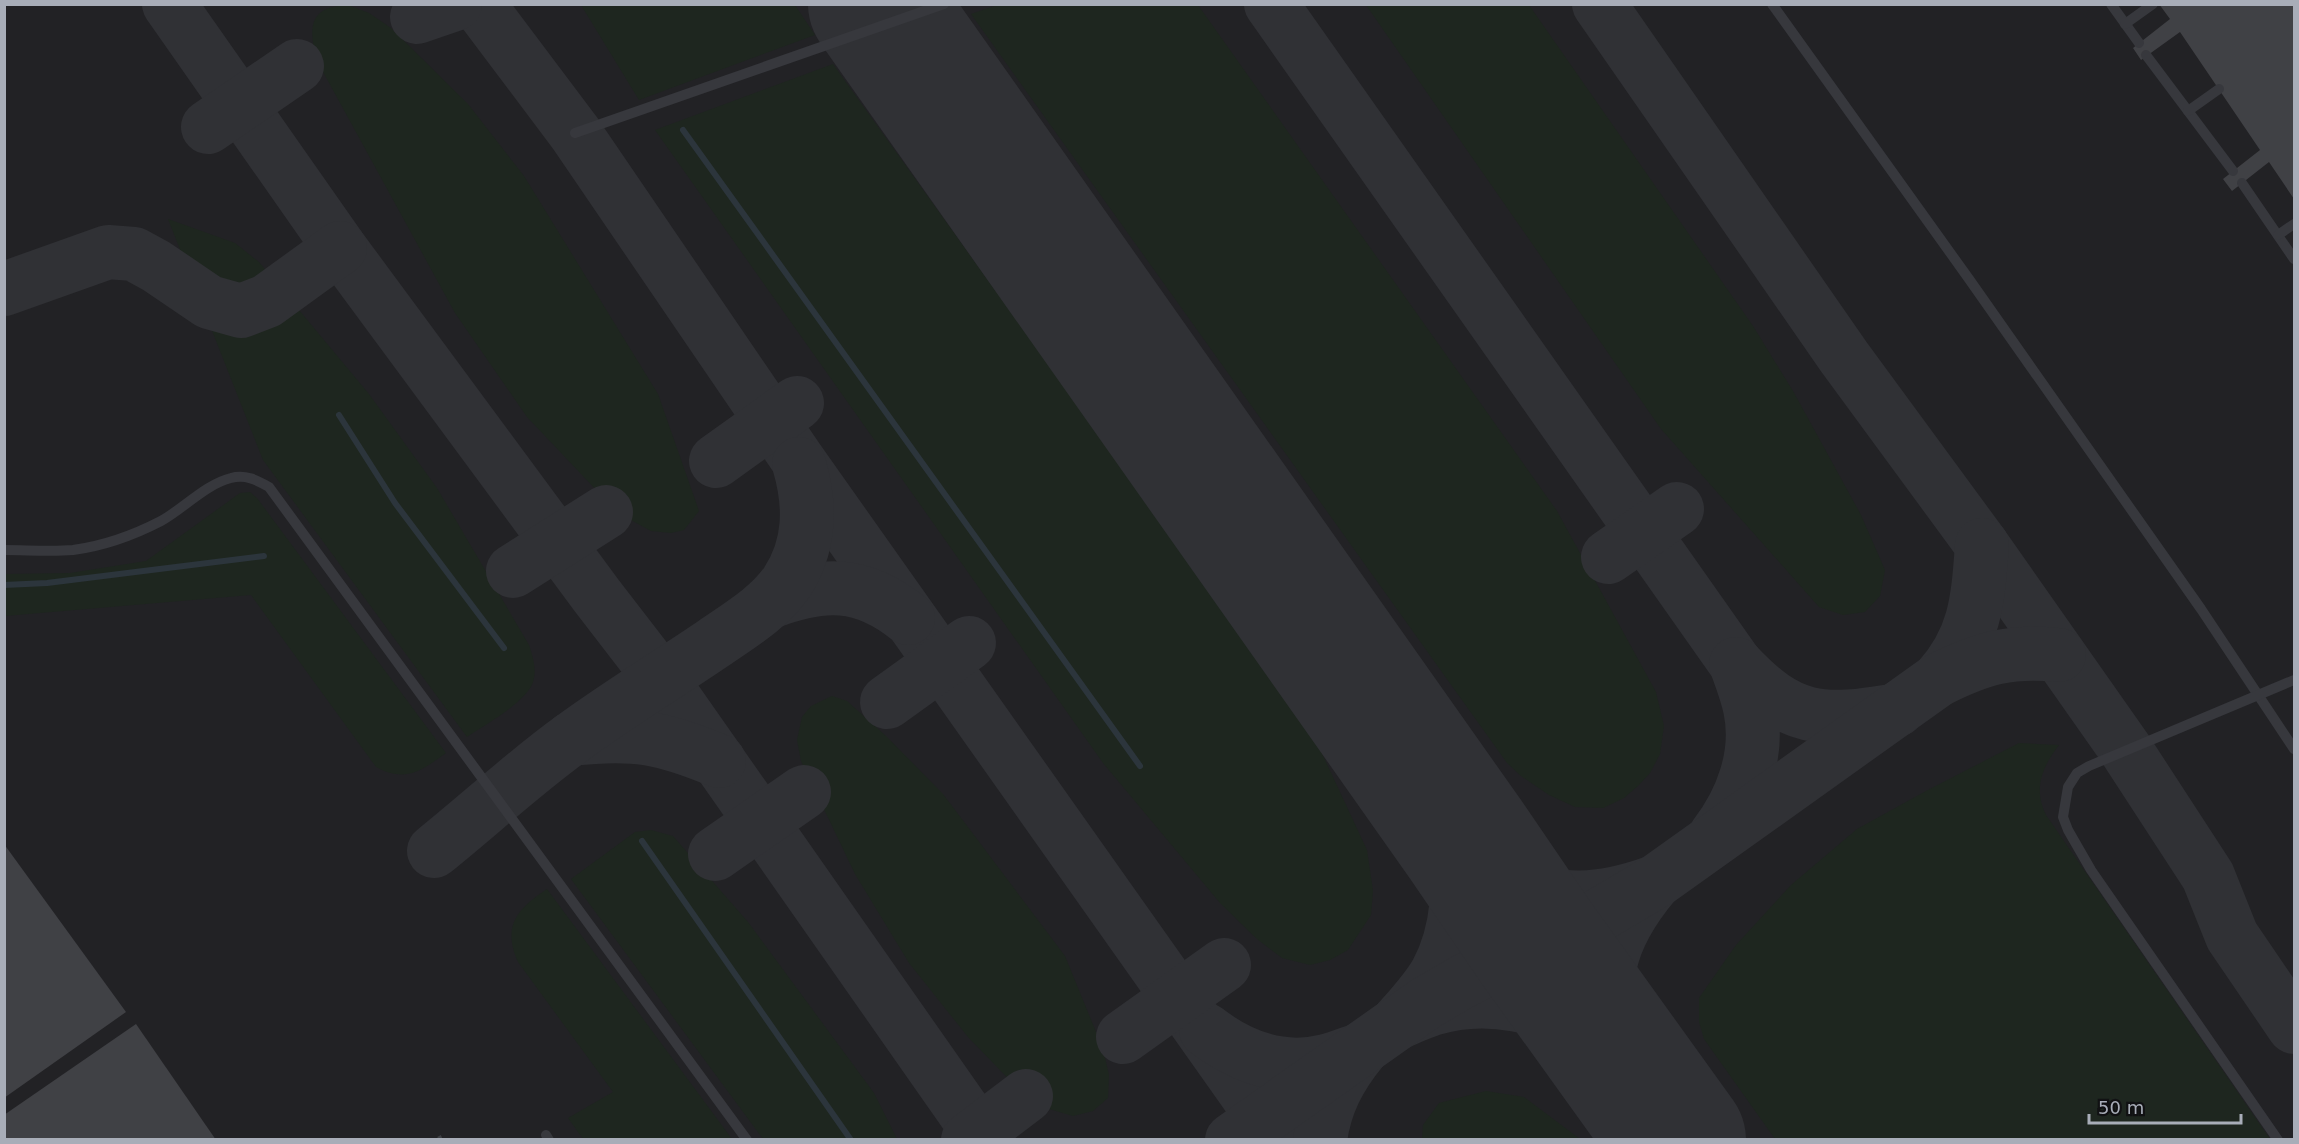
<svg xmlns="http://www.w3.org/2000/svg" width="2299" height="1144" viewBox="0 0 2299 1144" font-family="'DejaVu Sans',sans-serif">
<style>
.built{fill:#222225}
.green{fill:#1e261f}
.lines{fill:none;stroke-linecap:round;stroke-linejoin:round}
.stream{stroke:#2c353c;stroke-width:6}
.taxiway{stroke:#303135;stroke-width:54}
.runway{stroke:#303135;stroke-width:136}
.building{fill:#404145}
.path{stroke:#3d3f44;stroke-width:4;stroke-dasharray:3 4.5;stroke-linecap:butt}
.lane{stroke:#37383d;stroke-width:10}
</style>
<rect width="100%" height="100%" fill="#161618"/>
<path class="built" d="M5 5H2294V1139L5 1140Z"/>
<g class="green">
<path d="M348 5 369 13 391 28 468 104 524 176 658 394 699 511 684 530 671 533 651 531 618 513 527 417 455 313 316 59C309 27 308 7 348 5Z"/>
<path d="M581 5H795L815 35 639 100Z"/>
<path d="M997 5H1198L1557 511 1656 692 1664 726 1660 754 1650 773 1638 786 1624 798 1603 808 1575 807 1549 795 1521 776 1507 763 971 14Z"/>
<path d="M1366 5H1529L1753 326 1793 391 1861 515 1885 570 1880 596 1865 612 1843 615 1819 607 1661 429Z"/>
<path d="M833 64 1313 734 1367 850 1373 891 1371 915 1348 950 1330 960 1310 965 1282 958 1257 939 1220 903 1103 763 655 130Z"/>
<path d="M168 219 235 243 259 262 369 394 437 488 529 645C533 657 537 670 533 682 527 702 484 725 467 737L263 460Z"/>
<path d="M250 492 257 498 446 753C421 771 406 783 376 767L251 595 5 616V574L70 573 146 561 240 493Z"/>
<path d="M832 696 847 701 886 736 943 794 1065 956 1103 1049 1109 1075 1108 1098 1093 1111 1073 1116 1049 1109 1023 1094 968 1037 909 963 855 874 801 761 797 740 802 717 811 706Z"/>
<path d="M2019 743 2059 745C2042 767 2033 789 2046 815L2270 1139H1775L1704 1039 1699 1022V998L1736 945 1791 885 1857 829 1926 791Z"/>
<path d="M651 830 673 836 748 922 874 1093 897 1139H763L571 879 635 832Z"/>
<path d="M547 889 732 1139H583L568 1118 613 1092 518 962C502 926 517 909 547 889Z"/>
<path d="M1486 1091 1524 1097 1580 1139H1422L1423 1125 1439 1103Z"/>
</g>
<g class="lines">
<g class="stream">
<path d="M683 130 1140 766"/>
<path d="M339 415 395 503 504 648"/>
<path d="M4 585 47 583 264 556"/>
<path d="M642 841 851 1140"/>
</g>
<g class="taxiway">
<path d="M169 4 340 248 597 596 661 679 984 1140"/>
<path d="M478 4 575 133 798 460 1279 1140"/>
<path d="M1271 4 1736 664"/>
<path d="M1599 4 1844 357 1982 545 2126 750 2208 876 2232 936 2294 1027"/>
<path d="M417 17 455 4"/>
<path d="M208 127 297 66"/>
<path d="M4 289 108 252 134 254 156 266 209 302 241 311 267 301 340 248"/>
<path d="M716 461 797 403"/>
<path d="M1608 557 1677 509"/>
<path d="M513 571 606 512"/>
<path d="M770 602C823 582 862 581 908 618"/>
<path d="M1938 680C1976 638 1978 599 1982 545"/>
<path d="M887 702 969 643"/>
<path d="M571 739C634 732 661 737 719 761"/>
<path d="M1434 794C1440 808 1447 822 1451 836 1463 878 1458 933 1437 972 1427 990 1411 1007 1397 1023 1409 1018 1420 1013 1432 1009 1486 992 1548 1005 1594 1037 1604 1044 1613 1053 1623 1061"/>
<path d="M1715 836C1742 801 1760 754 1750 708 1747 693 1741 678 1736 664 1790 722 1821 723 1897 710"/>
<path d="M1471 847C1482 856 1492 866 1503 874 1553 907 1602 901 1655 882 1607 939 1593 990 1623 1061"/>
<path d="M434 851C480 814 524 773 571 739 617 705 667 675 714 643 740 625 769 608 787 582 811 545 811 505 799 464"/>
<path d="M715 854 804 792"/>
<path d="M1206 1030C1241 1057 1282 1072 1326 1061 1338 1058 1350 1053 1362 1049 1339 1077 1325 1104 1320 1140"/>
<path d="M1123 1037 1224 965"/>
<path d="M968 1140 1026 1096"/>
<path d="M1232 1140 1426 1003 1464 981 1537 944 1584 924 1655 882 1938 680C1982 658 2010 650 2059 655"/>
</g>
<path class="runway" d="M876 4 1466 840 1537 944 1678 1140"/>
</g>
<g class="building">
<path d="M2159 4H2294V199L2269 162 2232 191 2223 179 2260 150 2180 32 2141 60 2133 48 2170 19Z"/>
<path d="M4 844 126 1012 4 1098Z"/>
<path d="M136 1024 216 1140H4V1115Z"/>
</g>
<g class="lines">
<path class="path" d="M439 1136 441 1140"/>
<g class="lane">
<path d="M1772 4 1969 279 2201 609 2294 749"/>
<path d="M2111 4 2139 43"/>
<path d="M2125 24 2153 4"/>
<path d="M2146 55 2233 171"/>
<path d="M2188 111 2219 89"/>
<path d="M575 133 944 4"/>
<path d="M2242 183 2294 259"/>
<path d="M2278 235 2294 224"/>
<path d="M4 550C27 550 51 552 73 550 103 546 134 535 161 521 183 509 206 484 231 478 245 474 257 480 269 487L747 1140"/>
<path d="M546 1135 549 1140"/>
<path d="M2278 1140 2091 870 2068 830 2063 817 2068 787 2077 773 2089 766 2294 680"/>
</g>
</g>
<rect width="2299" height="1144" fill="none" stroke="#a8adb8" stroke-width="12"/>
<path d="M2089 1114v9h152v-9" fill="none" stroke="#a8adb8" stroke-width="3"/>
<text x="2098" y="1114" font-size="18" fill="#a8adb8" stroke="#111113" stroke-width="4.5" paint-order="stroke">50 m</text>
</svg>
